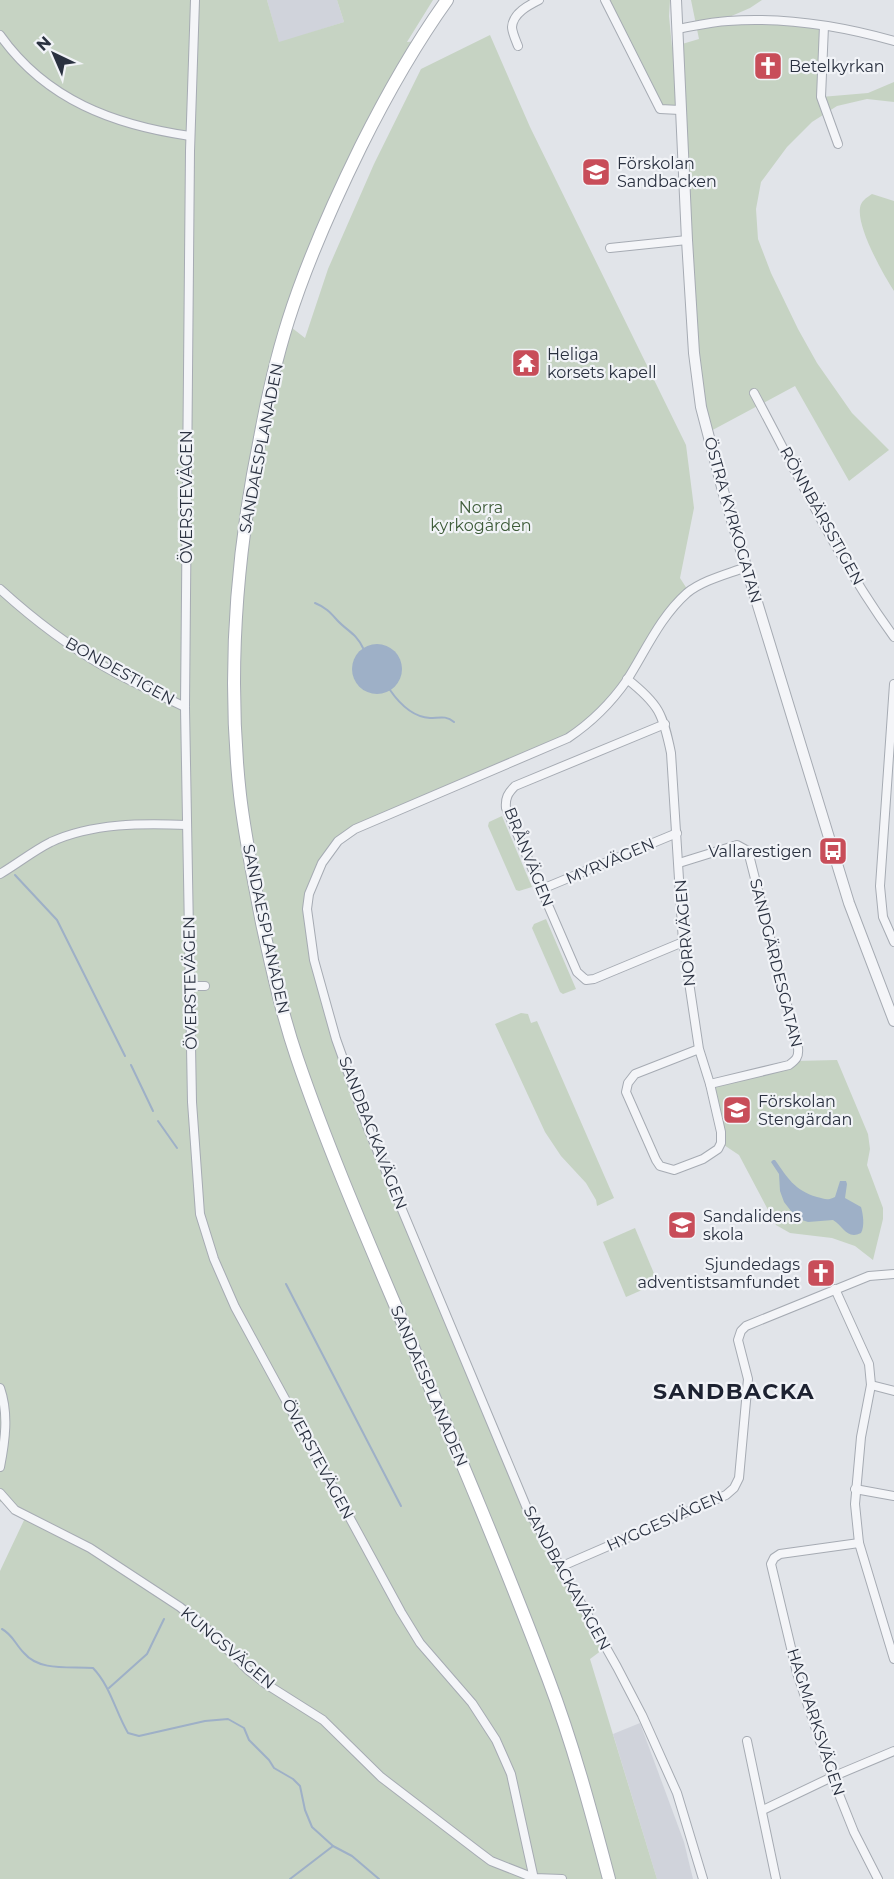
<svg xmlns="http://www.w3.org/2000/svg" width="894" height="1879" viewBox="0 0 894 1879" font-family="Montserrat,sans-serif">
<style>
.built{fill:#d0d3db}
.green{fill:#c6d3c3}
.water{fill:#9eb0c7}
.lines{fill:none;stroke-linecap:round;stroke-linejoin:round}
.stream{stroke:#9eb0c7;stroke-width:2}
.minor-casing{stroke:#a6abb3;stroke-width:10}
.tertiary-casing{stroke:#a6abb3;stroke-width:12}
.secondary-casing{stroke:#a6abb3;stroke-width:14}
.minor{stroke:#f4f5f8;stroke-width:8}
.tertiary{stroke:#f4f5f8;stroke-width:10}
.secondary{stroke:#fff;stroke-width:12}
.labels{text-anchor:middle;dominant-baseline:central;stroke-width:4.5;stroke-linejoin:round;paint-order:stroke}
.poi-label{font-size:16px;fill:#2a3140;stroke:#f1f3f7;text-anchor:start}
.street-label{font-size:16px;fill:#2a3140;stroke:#f1f3f7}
.park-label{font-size:16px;fill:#3d5b38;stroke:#f1f3f7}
.district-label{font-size:22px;font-weight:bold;letter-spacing:1.5px;fill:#1d2231;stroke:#f1f3f7}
</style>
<rect width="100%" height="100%" fill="#e1e4e9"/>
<g class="built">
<path d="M267 0H337L344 22 279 43Z"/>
<path d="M640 1723 684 1842 693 1879H657L613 1734Z"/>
</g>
<g class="green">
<path d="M0 0H267L279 42 344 22 337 0H433L407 42 420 41 386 96 287 324 305 338 328 269 374 164 421 69 490 35 530 127 686 445 694 508 680 578 689 592 587 725 355 829 338 841 314 879 309 925 336 1039 513 1476 606 1647 590 1659 657 1879H0V1571L26 1516 4 1500 0 1502Z"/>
<path d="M605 0H670L669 16 672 47 699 39 691 0H762L750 8 720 21 824 26 821 97 868 93 894 82V102L867 99 837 106 812 122 787 147 761 182 756 209 758 239 771 273 798 329 817 363 852 413 889 450 849 481 795 386 707 433 701 407 680 111 660 109Z"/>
<path d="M872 194 894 201V291C883 274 857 228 860 208 861 201 866 198 872 194Z"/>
<path d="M502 816 532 887 519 891 516 890 488 826 489 822Z"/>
<path d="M546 919 576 989 563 994 560 992 532 928 534 924Z"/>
<path d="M521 1013 528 1014 531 1023 537 1021 614 1198 597 1206 596 1200 586 1183 561 1156 545 1132 495 1024Z"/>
<path d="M837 1060 868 1134 870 1149 867 1165 883 1208V1219L873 1260 855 1246 832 1238 790 1233 776 1225 739 1155 721 1143 710 1084 795 1061Z"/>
<path d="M635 1228 658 1283 626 1297 603 1242Z"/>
</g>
<g class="water">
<circle cx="377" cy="669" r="25"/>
<path d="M773 1160H775C788 1178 794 1190 817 1197 825 1199 827 1201 835 1197L840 1181H846L847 1184 845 1198 861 1207C863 1214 865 1226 861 1233 847 1240 843 1226 833 1220L808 1222 802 1220 791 1211 784 1202 780 1191 779 1174 771 1162Z"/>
</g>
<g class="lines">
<g class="stream">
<path d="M315 603C325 607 330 612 337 620 347 631 356 633 363 648"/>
<path d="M390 690C399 703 413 717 430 718 439 718 446 715 454 722"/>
<path d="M15 875 57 920 125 1056"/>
<path d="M131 1065 153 1111"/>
<path d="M158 1121 177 1148"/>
<path d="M286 1284 401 1506"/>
<path d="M2 1629C13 1635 15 1644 24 1653 40 1672 71 1666 93 1668 111 1687 115 1711 128 1733L139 1736 205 1721 228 1719 244 1728 249 1740 269 1760 274 1768 293 1779 300 1786 305 1810 312 1827 333 1846 352 1856 379 1879"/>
<path d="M109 1688 147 1654 164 1619"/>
<path d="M290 1879 333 1846"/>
</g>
<g class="minor-casing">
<g id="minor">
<path d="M195 0 190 151 185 707 192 1102 200 1214 214 1259 235 1307 401 1612 420 1643 472 1703 496 1740 511 1774 534 1879"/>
<path d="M605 0 660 109 680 110"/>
<path d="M824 26 821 97 838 144"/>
<path d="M677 29C694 26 711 22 728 21 783 17 841 26 894 41"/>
<path d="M0 35C46 100 114 125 190 136"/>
<path d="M518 46C516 41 512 32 512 27 513 13 529 5 539 0"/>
<path d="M610 248 687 240"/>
<path d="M754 393C798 475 839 562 894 637"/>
<path d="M0 589C33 619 67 645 105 667 131 682 158 694 185 707"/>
<path d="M627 679C659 704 663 714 671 753L683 942 699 1049 710 1084 721 1132V1143L718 1149 703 1159 674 1170 660 1166 656 1160 626 1092 628 1083 635 1074 699 1049"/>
<path d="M894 684 880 886 883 917 894 942"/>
<path d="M665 724 515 786C508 793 505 798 506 808L577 972 586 980 594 979 683 942"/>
<path d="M679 863 737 845 748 851 798 1048C799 1057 796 1060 789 1065L710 1084"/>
<path d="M0 874C17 864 33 851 51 842 92 823 143 823 187 825"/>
<path d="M542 889 677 833"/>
<path d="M191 986H205"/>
<path d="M835 1289 869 1364 871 1385 861 1437 855 1504 859 1543 894 1659"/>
<path d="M871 1385 894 1391"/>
<path d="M0 1388C9 1414 5 1441 0 1467"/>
<path d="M855 1489 894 1496"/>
<path d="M0 1493 15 1510 90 1548 180 1607 206 1628 248 1670 266 1684 323 1720 381 1777 479 1852 491 1861 534 1878 562 1879"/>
<path d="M859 1543 780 1554 774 1558 771 1564 797 1673 832 1777 854 1832 878 1879"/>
<path d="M560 1567 726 1495 734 1488 739 1478 748 1379 738 1340 741 1331 746 1326 869 1276 894 1274"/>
<path d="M747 1741 776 1879"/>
<path d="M763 1810 832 1777 894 1751"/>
<path d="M703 1879 677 1793 642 1715 617 1667 526 1506 367 1126 336 1039 314 960 307 909 309 894 322 863 338 841 355 829 568 738C592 722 611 703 627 680 646 650 660 617 687 593 703 580 728 574 746 567"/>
</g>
</g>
<g class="tertiary-casing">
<path id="tertiary" d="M676 0 687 240 694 353 701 407 723 491 849 903 894 1021"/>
</g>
<g class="secondary-casing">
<path id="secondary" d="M447 0C414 46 386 96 361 146 333 203 307 261 288 321 276 359 267 399 260 438 236 555 227 676 240 795 245 838 254 881 262 923 272 969 282 1014 297 1058 325 1140 359 1220 393 1300 446 1425 500 1551 548 1678 573 1744 591 1811 609 1879"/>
</g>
<use href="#minor" class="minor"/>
<use href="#tertiary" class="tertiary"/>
<use href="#secondary" class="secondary"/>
</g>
<defs>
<g id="church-square" transform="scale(1.5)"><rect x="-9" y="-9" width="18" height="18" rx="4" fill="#c84d59" stroke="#f1f3f7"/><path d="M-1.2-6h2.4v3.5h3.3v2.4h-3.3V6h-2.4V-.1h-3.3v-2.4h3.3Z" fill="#fff"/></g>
<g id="school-square" transform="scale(1.5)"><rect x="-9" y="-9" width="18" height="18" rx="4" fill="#c84d59" stroke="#f1f3f7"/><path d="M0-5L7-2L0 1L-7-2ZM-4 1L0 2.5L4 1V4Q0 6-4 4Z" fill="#fff"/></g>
<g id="temple-square" transform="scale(1.5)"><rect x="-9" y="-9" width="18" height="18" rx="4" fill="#c84d59" stroke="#f1f3f7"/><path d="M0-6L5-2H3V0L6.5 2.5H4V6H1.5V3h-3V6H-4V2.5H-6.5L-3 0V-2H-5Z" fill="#fff"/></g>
<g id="bus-square" transform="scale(1.5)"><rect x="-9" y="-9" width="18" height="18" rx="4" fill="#c84d59" stroke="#f1f3f7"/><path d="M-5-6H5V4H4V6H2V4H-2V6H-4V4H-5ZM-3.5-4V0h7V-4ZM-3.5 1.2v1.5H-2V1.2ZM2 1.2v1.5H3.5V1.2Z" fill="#fff"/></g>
</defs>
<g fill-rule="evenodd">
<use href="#church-square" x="768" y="66"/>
<use href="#school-square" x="596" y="172"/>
<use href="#temple-square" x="526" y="363"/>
<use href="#bus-square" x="833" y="851"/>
<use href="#school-square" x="737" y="1110"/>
<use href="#school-square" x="682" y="1225"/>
<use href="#church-square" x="821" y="1273"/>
</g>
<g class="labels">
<g class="poi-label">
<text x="789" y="66">Betelkyrkan</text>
<text x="617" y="163">Förskolan<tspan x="617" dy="18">Sandbacken</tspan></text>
<text x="547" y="354">Heliga<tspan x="547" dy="18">korsets kapell</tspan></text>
<text x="812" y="851" text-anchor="end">Vallarestigen</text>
<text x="758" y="1101">Förskolan<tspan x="758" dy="18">Stengärdan</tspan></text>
<text x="703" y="1216">Sandalidens<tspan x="703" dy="18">skola</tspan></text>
<text x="800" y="1264" text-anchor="end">Sjundedags<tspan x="800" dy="18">adventistsamfundet</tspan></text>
</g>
<g class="street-label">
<text transform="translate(261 448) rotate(-79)">SANDAESPLANADEN</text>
<text transform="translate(186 497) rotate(-90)">ÖVERSTEVÄGEN</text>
<text transform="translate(822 516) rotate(61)">RÖNNBÄRSSTIGEN</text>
<text transform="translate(733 520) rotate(74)">ÖSTRA KYRKOGATAN</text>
<text transform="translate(120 671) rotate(29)">BONDESTIGEN</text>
<text transform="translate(529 857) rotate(68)">BRÅNVÄGEN</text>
<text transform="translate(610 861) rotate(-23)">MYRVÄGEN</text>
<text transform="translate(266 929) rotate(78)">SANDAESPLANADEN</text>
<text transform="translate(685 933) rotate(-95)">NORRVÄGEN</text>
<text transform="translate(776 963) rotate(76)">SANDGÄRDESGATAN</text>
<text transform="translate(190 983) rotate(-91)">ÖVERSTEVÄGEN</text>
<text transform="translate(373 1133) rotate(69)">SANDBACKAVÄGEN</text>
<text transform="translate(429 1386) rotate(67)">SANDAESPLANADEN</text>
<text transform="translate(318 1459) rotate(62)">ÖVERSTEVÄGEN</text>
<text transform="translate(665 1521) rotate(-24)">HYGGESVÄGEN</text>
<text transform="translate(567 1578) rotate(61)">SANDBACKAVÄGEN</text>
<text transform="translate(228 1648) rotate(40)">KUNGSVÄGEN</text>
<text transform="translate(816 1722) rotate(72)">HAGMARKSVÄGEN</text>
</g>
<g class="park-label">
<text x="481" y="507">Norra<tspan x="481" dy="18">kyrkogården</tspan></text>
</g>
<g class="district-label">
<text x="734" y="1391">SANDBACKA</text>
</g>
</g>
<g transform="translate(54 54) rotate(316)" stroke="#f1f3f7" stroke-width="4.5" paint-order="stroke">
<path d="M0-4.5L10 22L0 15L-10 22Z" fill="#2a3140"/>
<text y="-9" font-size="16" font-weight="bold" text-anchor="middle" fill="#2a3140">N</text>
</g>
</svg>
